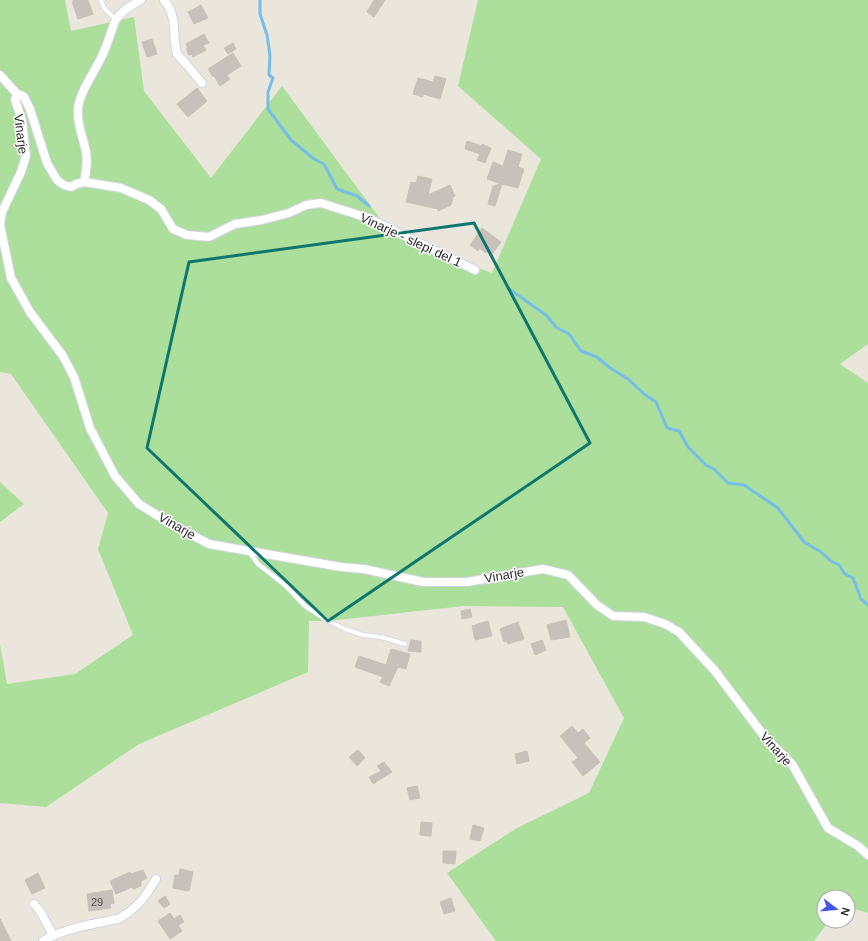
<svg xmlns="http://www.w3.org/2000/svg" width="868" height="941" viewBox="0 0 868 941" font-family="Helvetica,sans-serif">
<style>
.green{fill:#acdf9b}
.lines{fill:none;stroke-linecap:round;stroke-linejoin:round}
.stream{stroke:#74bee8;stroke-width:3}
.building{fill:#c6c2bb;stroke:#c6c2b6}
.service-casing{stroke:#d1d3e1;stroke-width:5.5}
.minor-casing{stroke:#d1d3e1;stroke-width:10}
.service{stroke:#fff;stroke-width:4}
.minor{stroke:#fff;stroke-width:8}
.marked{fill:none;stroke:#0f766e;stroke-width:3;stroke-linejoin:round}
.labels{text-anchor:middle;dominant-baseline:central;stroke-width:3;stroke-linejoin:round;paint-order:stroke}
.number-label{font-size:11px;fill:#504f4e}
.street-label{font-size:13px;fill:#292929;stroke:#fff}
</style>
<rect width="100%" height="100%" fill="#ebe6dc"/>
<g class="green">
<path d="M0 0H65L71 31 134 17 144 91 211 178 282 86 393 236 492 273 541 159 458 86 478 0H868V344L840 364 868 383V913L848 907V897H824V921H829L814 941H496L447 873 517 828 589 793 624 718 563 607 463 606 328 621H309L308 672 139 744 46 807 0 803V644L7 684 75 674 133 635 98 549 108 513 11 374 0 372Z"/>
<path d="M0 482 24 504 0 522Z"/>
</g>
<g class="lines">
<g class="stream">
<path d="M260 0V14L267 35 270 56 269 75 273 78 268 92V109L291 140 314 159 324 164 337 189 357 196 369 206"/>
<path d="M509 289 546 315 556 327 569 334 581 351 597 357 610 368 628 379 644 394 656 402 667 428 679 431 688 447 706 465 714 469 728 483 744 485 778 508 804 542 821 552 831 561 839 565 845 574 853 578 861 599 868 605"/>
</g>
</g>
<g class="building">
<path d="M73 0H88L93 14 78 19 72 2H74Z"/>
<path d="M374 0H385L374 17 367 12Z"/>
<path d="M201 5 208 18 194 24 188 12Z"/>
<path d="M204 34 209 43 203 45 206 50 193 57 192 54 189 55 186 49 188 48 186 44Z"/>
<path d="M152 39 157 54 147 57 142 42Z"/>
<path d="M233 43 236 49 228 54 224 48Z"/>
<path d="M233 53 241 66 227 75 230 79 220 86 214 76 213 77 208 69Z"/>
<path d="M435 76 446 79 440 99 423 94V97L413 94 418 78 433 82Z"/>
<path d="M197 88 207 101 188 117 177 104Z"/>
<path d="M467 141 482 146V144L491 148 485 163 477 160 480 154 465 149Z"/>
<path d="M508 150 522 154 518 167 524 169 518 188 502 184 495 206 488 204 493 186 501 184 487 179 493 162 503 166Z"/>
<path d="M418 176 432 179 428 195 450 185 455 196 453 197 451 205 438 211V209L406 202 411 182 416 183Z"/>
<path d="M482 228 501 242 492 254 488 251 486 253 479 248 478 251 470 245Z"/>
<path d="M470 609 472 617 462 619 461 611Z"/>
<path d="M566 620 570 637 551 640 547 625Z"/>
<path d="M488 621 492 636 475 640 472 626Z"/>
<path d="M518 622 524 639 508 644 507 641 504 642 500 629Z"/>
<path d="M411 640 421 641V652L408 651Z"/>
<path d="M542 640 546 650 535 655 531 644Z"/>
<path d="M391 649 410 654 406 669 398 667 389 686 380 682 383 677 355 667 359 656 386 665Z"/>
<path d="M572 726 578 733 583 729 590 738 584 743 600 762 583 776 572 762 578 758 560 736Z"/>
<path d="M358 750 365 758 357 766 349 757Z"/>
<path d="M527 751 529 761 517 764 515 754Z"/>
<path d="M384 762 392 772 373 784 369 777 381 771 377 766Z"/>
<path d="M417 786 420 798 410 800 407 788Z"/>
<path d="M421 822 432 823 431 836 420 835Z"/>
<path d="M473 825 484 828 480 841 470 839Z"/>
<path d="M443 851H456L455 864 443 863Z"/>
<path d="M180 869 193 872 189 891 173 888 175 875H179Z"/>
<path d="M143 870 147 878 141 881V886L133 889 132 887 116 894 110 881 130 872 131 874Z"/>
<path d="M38 873 45 888 32 894 25 880Z"/>
<path d="M112 890 114 903 110 904 111 908 89 911 87 894Z"/>
<path d="M165 896 170 904 164 908 158 901Z"/>
<path d="M451 898 455 911 444 914 440 902Z"/>
<path d="M170 913 174 919 180 915 184 922 178 925 182 931 170 939 158 921Z"/>
<path d="M0 919 11 941H0Z"/>
</g>
<g class="lines">
<g class="service-casing">
<g id="service">
<path d="M101 0 104 8 115 19"/>
<path d="M250 553 258 564 286 586 305 606 328 621 345 629 363 635 381 637 405 644"/>
</g>
</g>
<g class="minor-casing">
<g id="minor">
<path d="M164 0C178 16 172 35 177 54L186 64 202 83"/>
<path d="M0 75 18 95"/>
<path d="M18 95 15 99 22 121 26 156 21 172 2 212 0 224 11 278 30 312 63 356 74 377 90 428 115 476 139 504 173 525 209 544 341 567 364 569 423 582H467L543 569 568 575 597 605 613 616 644 617 665 624 679 632 715 671 764 736 792 764 828 828 858 846 868 855"/>
<path d="M18 95H21L24 97 30 109 47 163 57 180 64 185 71 187 76 184 84 182C86 172 88 162 86 152 83 137 77 125 78 110 78 93 99 66 105 49 108 43 114 21 117 18 123 10 132 5 141 0"/>
<path d="M84 182 121 188 149 200 161 209 173 229 187 235 209 237 235 224 262 220 289 213 306 205 321 203 368 218 475 270"/>
<path d="M34 904 40 911 53 935"/>
<path d="M43 941C65 928 93 924 118 919 137 909 146 896 156 879"/>
</g>
</g>
<use href="#service" class="service"/>
<use href="#minor" class="minor"/>
</g>
<path class="marked" d="M474 223 590 443 328 621 147 448 189 262Z"/>
<g class="labels">
<g class="number-label">
<text x="97" y="902">29</text>
</g>
<g class="street-label">
<text transform="translate(21 134) rotate(83)">Vinarje</text>
<text transform="translate(411 240) rotate(25)">Vinarje - slepi del 1</text>
<text transform="translate(177 526) rotate(30)">Vinarje</text>
<text transform="translate(504 575) rotate(-10)">Vinarje</text>
<text transform="translate(776 749) rotate(48)">Vinarje</text>
</g>
</g>
<g transform="translate(836 909) rotate(106)"><circle r="19" fill="#ffffff" stroke="#a9a9a9"/>
<path d="M0-3L7 15L0 10L-7 15Z" fill="#4453f0"/>
<text y="-6" font-size="11" font-weight="bold" text-anchor="middle" fill="#292929">N</text>
</g>
</svg>
